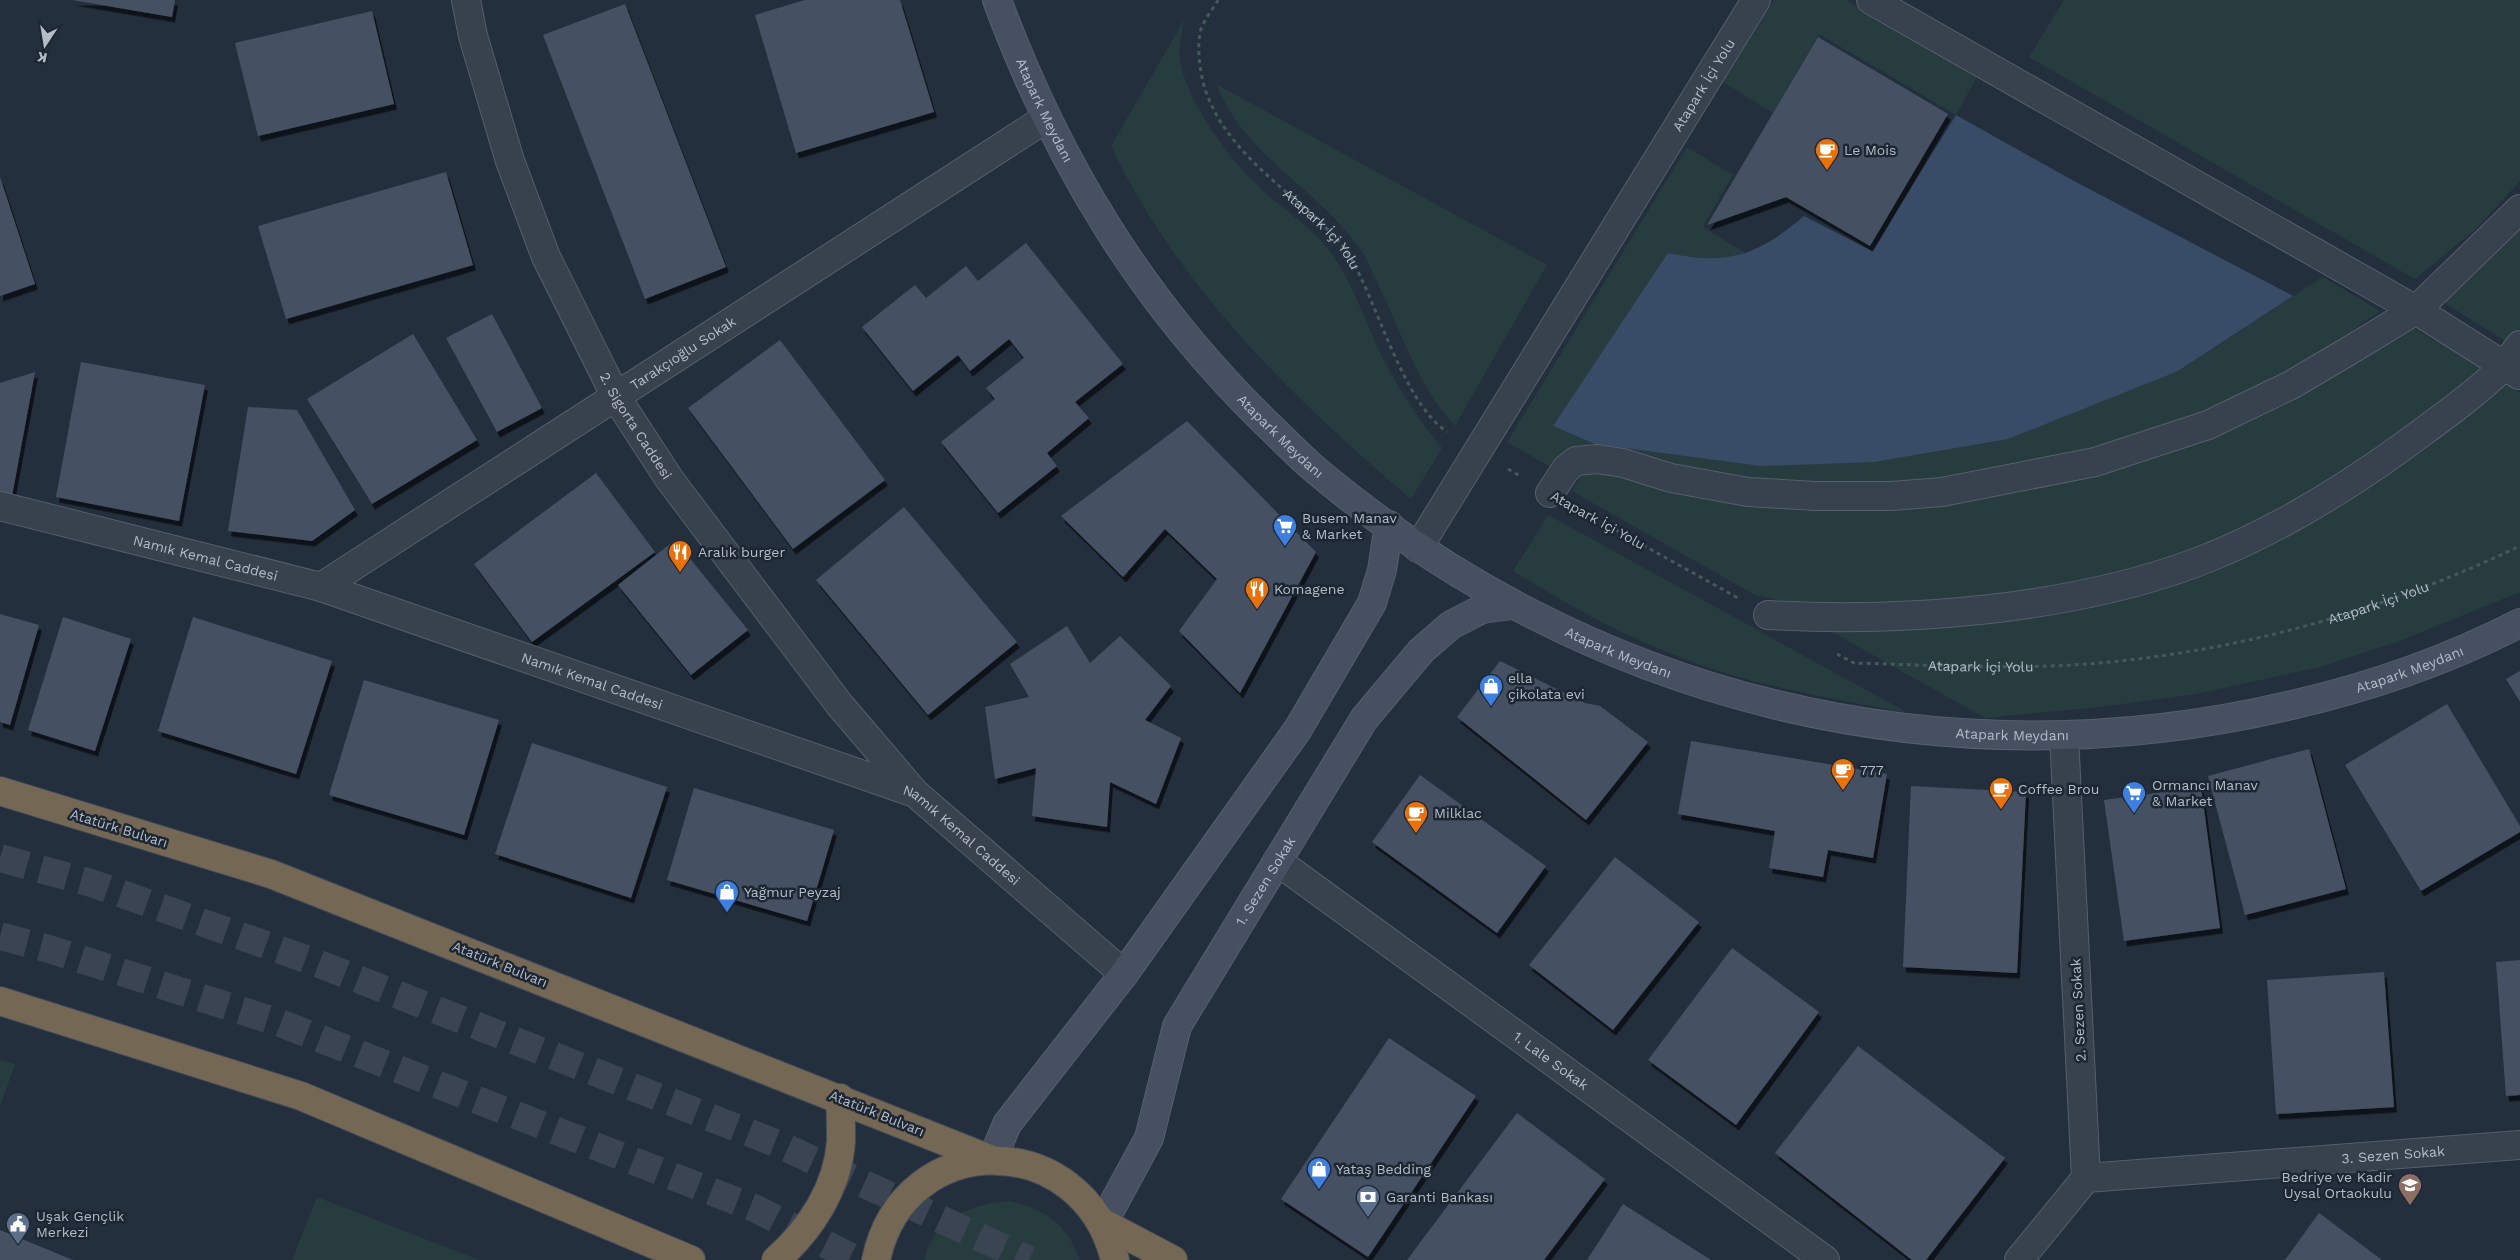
<svg xmlns="http://www.w3.org/2000/svg" width="2520" height="1260" viewBox="0 0 2520 1260" font-family="'Work Sans',sans-serif">
<style>
.green{fill:#263c3f}
.water{fill:#394c67}
.building{fill:#455162;filter:url(#shadow)}
.lines{fill:none;stroke-linecap:round;stroke-linejoin:round}
.highway-tunnel{stroke:#3a4453;stroke-width:28;stroke-dasharray:28 14;stroke-linecap:butt}
.street-casing{stroke:#565f6c;stroke-width:30}
.secondary-casing{stroke:#565f6c;stroke-width:30}
.highway-casing{stroke:#434c59;stroke-width:30}
.path{stroke:#44595c;stroke-width:3;stroke-dasharray:4 4;stroke-linecap:butt}
.street{stroke:#38414e;stroke-width:28}
.secondary{stroke:#465061;stroke-width:28}
.highway{stroke:#746855;stroke-width:28}
.labels{text-anchor:middle;dominant-baseline:central;stroke-width:5;stroke-linejoin:round;paint-order:stroke}
.street-label{font-size:14px;fill:#b4bcc9;stroke:#1d2633}
.poi-label{font-size:14px;fill:#b4bcc9;stroke:#1d2633;text-anchor:start}
</style>
<defs>
<filter id="shadow"><feDropShadow dx="3" dy="5.5" stdDeviation="0" flood-color="#0009"/></filter>
</defs>
<rect width="100%" height="100%" fill="#242f3e"/>
<g class="green">
<path d="M1774 0H1846L1977 77 1956 115 1819 34 1773 113 1723 82Z"/>
<path d="M2064 0H2520V181L2476 229 2415 279 2029 57Z"/>
<path d="M1184 20C1182 34 1178 48 1180 61 1188 106 1235 167 1269 196 1292 216 1317 232 1335 258 1358 294 1369 333 1389 370 1404 398 1422 423 1442 448L1411 499C1293 399 1178 287 1111 146Z"/>
<path d="M1216 84 1547 265 1455 426C1418 386 1402 334 1379 286 1373 275 1369 262 1362 252 1318 187 1247 160 1216 84Z"/>
<path d="M1687 147 1733 175 1703 227 1745 253C1720 262 1693 259 1668 254L2178 371 2323 277 2380 311 2297 369 2194 419 2081 453 1952 479 1842 486 1758 480 1673 467 1595 444 1581 448 1552 468 1507 442Z"/>
<path d="M2520 226V328L2507 342 2435 297Z"/>
<path d="M2404 323 2481 366 2436 409 2284 512 2166 562 2003 599 1803 606 1755 595 1572 491 1582 475 1594 471 1779 504 2193 443 2251 420 2295 396Z"/>
<path d="M2501 381 2520 392V592L2397 642 2320 667 2197 694 2101 707 1985 718 1823 627 2164 582Z"/>
<path d="M1548 515 1908 713C1835 699 1759 687 1690 661 1627 638 1570 606 1513 571Z"/>
<path d="M0 1060 15 1064 0 1107Z"/>
<path d="M317 1197 479 1260H292Z"/>
<path d="M1009 1201C1047 1210 1066 1223 1080 1260H924C934 1218 971 1204 1009 1201Z"/>
</g>
<path class="water" d="M1956 115 2074 181 2293 296 2178 371 2008 439 1874 462 1761 466 1595 444 1553 426 1668 253C1728 266 1758 255 1804 216L1872 251Z"/>
<g class="building">
<path d="M72 0H175L172 17Z"/>
<path d="M805 0H900L934 112 796 153 755 15Z"/>
<path d="M625 4 726 267 645 299 543 35Z"/>
<path d="M372 11 394 104 258 136 235 43Z"/>
<path d="M1818 37 1948 114 1870 246 1786 197 1707 225Z"/>
<path d="M446 172 473 265 286 319 258 226Z"/>
<path d="M0 177 35 284 0 296Z"/>
<path d="M1026 243 1123 364 1075 402 1089 418 1047 453 1057 466 998 513 941 442 995 399 986 388 1024 358 1009 339 970 371 958 355 913 391 862 327 915 285 926 298 966 266 978 281Z"/>
<path d="M492 314 542 408 497 432 446 338Z"/>
<path d="M413 334 477 440 372 504 307 399Z"/>
<path d="M780 340 885 480 793 549 688 408Z"/>
<path d="M81 362 205 385 179 521 56 497Z"/>
<path d="M35 372 12 496 0 494V383Z"/>
<path d="M248 407 297 410 355 510 312 541 228 531Z"/>
<path d="M1187 421 1316 552 1240 693 1179 631 1217 579 1165 529 1123 577 1061 516Z"/>
<path d="M596 473 655 552 532 642 474 564Z"/>
<path d="M904 507 1017 642 928 715 816 580Z"/>
<path d="M675 540 748 630 691 675 618 585Z"/>
<path d="M0 614 39 625 10 725 0 722Z"/>
<path d="M63 617 131 639 95 751 28 730Z"/>
<path d="M193 617 332 661 296 774 158 731Z"/>
<path d="M1067 626 1090 663 1120 636 1171 686 1145 720 1181 738 1156 804 1110 782 1107 827 1032 816 1036 768 995 779 985 707 1029 697 1010 664Z"/>
<path d="M1500 661 1585 703 1600 706 1648 742 1586 820 1457 717Z"/>
<path d="M2520 671V702L2506 679Z"/>
<path d="M364 680 499 720 464 835 329 795Z"/>
<path d="M2447 704 2520 826V832L2421 891 2345 765Z"/>
<path d="M1691 741 1887 774 1873 858 1828 850 1823 877 1769 868 1775 831 1678 814Z"/>
<path d="M532 743 667 787 631 898 495 854Z"/>
<path d="M2309 749 2346 889 2245 915 2208 776Z"/>
<path d="M1420 775 1546 866 1497 933 1372 842Z"/>
<path d="M1911 786 2026 792 2017 973 1903 967Z"/>
<path d="M2201 787 2220 928 2124 941 2104 800Z"/>
<path d="M694 788 834 830 807 921 667 880Z"/>
<path d="M1615 857 1699 922 1613 1030 1529 965Z"/>
<path d="M1732 948 1819 1012 1736 1125 1648 1060Z"/>
<path d="M2520 960V1095L2506 1096 2496 962Z"/>
<path d="M2384 972 2394 1107 2276 1114 2267 980Z"/>
<path d="M1389 1038 1476 1096 1368 1257 1281 1199Z"/>
<path d="M1858 1046 2005 1158 1926 1260H1912L1775 1153Z"/>
<path d="M1517 1113 1605 1179 1544 1260H1407Z"/>
<path d="M1623 1204 1711 1260H1587Z"/>
<path d="M2319 1213 2382 1260H2285Z"/>
<path d="M0 1230 73 1260H0Z"/>
</g>
<g class="lines">
<g class="highway-tunnel">
<path d="M0 858 91 883 317 963 778 1144 1029 1260"/>
<path d="M0 936 49 949 280 1023 754 1208 857 1260"/>
</g>
<g class="street-casing">
<g id="street">
<path id="s3" d="M466 0 473 36 510 161 546 257 616 397 670 480 839 704 914 792"/>
<path d="M1871 0 2416 310 2519 375"/>
<path d="M1550 493 1566 469 1576 461 1597 459 1623 463 1671 478 1748 492 1816 496H1892L1942 492 2095 462 2208 425 2291 385 2347 352 2416 310 2520 209"/>
<path id="s4" d="M0 506 321 587 915 793 1124 974"/>
<path id="s5" d="M1418 548 1756 0"/>
<path id="s6" d="M321 587 1045 119"/>
<path d="M1768 615C1902 623 2068 610 2195 563 2267 536 2335 495 2398 450 2433 424 2471 398 2502 368 2509 361 2514 352 2520 345"/>
<path id="s7" d="M1277 861 1825 1260"/>
<path id="s8" d="M2086 1178 2520 1145"/>
<path d="M2019 1260 2086 1178 2064 736"/>
</g>
</g>
<g class="secondary-casing">
<g id="secondary">
<path id="s9" d="M997 0C1057 162 1141 301 1265 422 1281 437 1296 453 1312 467 1586 699 1942 788 2292 705 2370 687 2448 660 2520 623"/>
<path d="M992 1160 1007 1124 1124 974 1298 729 1372 603 1382 570 1389 525"/>
<path id="s10" d="M1103 1223 1149 1138 1177 1026 1364 719 1421 651 1451 625 1482 609 1512 605"/>
</g>
</g>
<g class="highway-casing">
<g id="highway">
<path d="M0 791 271 874 992 1160"/>
<path d="M0 1001 301 1096 691 1260"/>
<path d="M1103 1223 1173 1260"/>
<path d="M776 1260C810 1230 838 1188 841 1141 841 1127 841 1113 840 1098"/>
<path d="M876 1260C904 1127 1083 1128 1115 1260"/>
</g>
</g>
<g class="path">
<path id="s1" d="M1218 0C1213 9 1202 22 1200 33 1197 51 1200 72 1205 89 1223 142 1267 175 1308 211 1322 224 1339 239 1349 255 1378 303 1402 401 1447 432"/>
<path d="M1508 469 1520 476"/>
<path d="M1580 510 1738 598"/>
<path id="s2" d="M1837 654 1854 663C1927 665 2000 669 2073 665 2229 655 2379 613 2520 546"/>
</g>
<use href="#street" class="street"/>
<use href="#secondary" class="secondary"/>
<use href="#highway" class="highway"/>
</g>
<defs>
<g id="cafe-pin" transform="scale(1.25)"><path d="M0 17L-7.5 6A9.5 9.5 0 1 1 7.5 6Z" fill="#e8710a" stroke="#1d2633"/><path d="M-5.5-4.5H6V0H3Q3 3.5 0 3.5H-2.5Q-5.5 3.5-5.5 0ZM3-3.2v2h1.7v-2ZM-6 4.5H4V6H-6Z" fill="#fff"/></g>
<g id="supermarket-pin" transform="scale(1.25)"><path d="M0 17L-7.5 6A9.5 9.5 0 1 1 7.5 6Z" fill="#3f7fe0" stroke="#1d2633"/><path d="M-6-5.5h2.5l.6 2H6L4.5 2H-2.5L-4.4-4H-6ZM-1.5 3.2a1.3 1.3 0 1 0 .1 0ZM3 3.2a1.3 1.3 0 1 0 .1 0Z" fill="#fff"/></g>
<g id="restaurant-pin" transform="scale(1.25)"><path d="M0 17L-7.5 6A9.5 9.5 0 1 1 7.5 6Z" fill="#e8710a" stroke="#1d2633"/><path d="M-5-6h1v4h1v-4h1v4h1v-4h1v5L-1.5 .5V6h-2V.5L-5-1ZM5-6V6H3V1.5H1.5Q1.5-4 5-6Z" fill="#fff"/></g>
<g id="shop-pin" transform="scale(1.25)"><path d="M0 17L-7.5 6A9.5 9.5 0 1 1 7.5 6Z" fill="#3f7fe0" stroke="#1d2633"/><path d="M-5-2.5h2.3a2.7 3.5 0 0 1 5.4 0H5L5.5 6h-11ZM-1.5-2.5h3a1.5 2.3 0 0 0-3 0Z" fill="#fff"/></g>
<g id="school-pin" transform="scale(1.25)"><path d="M0 17L-7.5 6A9.5 9.5 0 1 1 7.5 6Z" fill="#8d6e63" stroke="#1d2633"/><path d="M0-5L7-2L0 1L-7-2ZM-4 1L0 2.5L4 1V4Q0 6-4 4Z" fill="#fff"/></g>
<g id="bank-pin" transform="scale(1.25)"><path d="M0 17L-7.5 6A9.5 9.5 0 1 1 7.5 6Z" fill="#5c6f8a" stroke="#1d2633"/><path d="M-6-4H6V4H-6ZM0-2.3a2.3 2.3 0 1 0 0 4.6a2.3 2.3 0 1 0 0-4.6Z" fill="#fff"/></g>
<g id="civic-pin" transform="scale(1.25)"><path d="M0 17L-7.5 6A9.5 9.5 0 1 1 7.5 6Z" fill="#5c6f8a" stroke="#1d2633"/><path d="M-.6-6.5H3V-4.5H.6V-3L4-1V1h2V6H-6V1h2V-1L-.6-3ZM-1.2 2.5V6h2.4V2.5Z" fill="#fff"/></g>
</defs>
<g fill-rule="evenodd">
<use href="#cafe-pin" x="1827" y="150"/>
<use href="#supermarket-pin" x="1285" y="526"/>
<use href="#restaurant-pin" x="680" y="552"/>
<use href="#restaurant-pin" x="1257" y="589"/>
<use href="#shop-pin" x="1491" y="686"/>
<use href="#cafe-pin" x="1843" y="770"/>
<use href="#cafe-pin" x="2001" y="789"/>
<use href="#supermarket-pin" x="2134" y="793"/>
<use href="#cafe-pin" x="1416" y="813"/>
<use href="#shop-pin" x="727" y="892"/>
<use href="#shop-pin" x="1319" y="1169"/>
<use href="#school-pin" x="2410" y="1185"/>
<use href="#bank-pin" x="1368" y="1197"/>
<use href="#civic-pin" x="18" y="1224"/>
</g>
<g class="labels">
<g class="street-label">
<text stroke="none"><textPath href="#s5" startOffset="544">Atapark İçi Yolu</textPath></text>
<text stroke="none"><textPath href="#s9" startOffset="120">Atapark Meydanı</textPath></text>
<text stroke="none"><textPath href="#s1" startOffset="279">Atapark İçi Yolu</textPath></text>
<text stroke="none"><textPath href="#s6" startOffset="431">Tarakçıoğlu Sokak</textPath></text>
<text stroke="none"><textPath href="#s3" startOffset="461">2. Sigorta Caddesi</textPath></text>
<text stroke="none"><textPath href="#s9" startOffset="525">Atapark Meydanı</textPath></text>
<text transform="translate(1598 520) rotate(29)">Atapark İçi Yolu</text>
<text stroke="none"><textPath href="#s4" startOffset="212">Namık Kemal Caddesi</textPath></text>
<text stroke="none"><textPath href="#s2" startOffset="551">Atapark İçi Yolu</textPath></text>
<text stroke="none"><textPath href="#s9" startOffset="929">Atapark Meydanı</textPath></text>
<text stroke="none"><textPath href="#s2" startOffset="146">Atapark İçi Yolu</textPath></text>
<text stroke="none"><textPath href="#s9" startOffset="1739">Atapark Meydanı</textPath></text>
<text stroke="none"><textPath href="#s4" startOffset="618">Namık Kemal Caddesi</textPath></text>
<text stroke="none"><textPath href="#s9" startOffset="1334">Atapark Meydanı</textPath></text>
<text transform="translate(119 828) rotate(17)">Atatürk Bulvarı</text>
<text stroke="none"><textPath href="#s4" startOffset="1022">Namık Kemal Caddesi</textPath></text>
<text stroke="none"><textPath href="#s10" startOffset="382">1. Sezen Sokak</textPath></text>
<text transform="translate(500 964) rotate(22)">Atatürk Bulvarı</text>
<text transform="translate(2078 1010) rotate(-93)">2. Sezen Sokak</text>
<text stroke="none"><textPath href="#s7" startOffset="339">1. Lale Sokak</textPath></text>
<text transform="translate(877 1113) rotate(22)">Atatürk Bulvarı</text>
<text stroke="none"><textPath href="#s8" startOffset="308">3. Sezen Sokak</textPath></text>
</g>
<g class="poi-label">
<text x="1844" y="150">Le Mois</text>
<text x="1302" y="518">Busem Manav<tspan x="1302" dy="16">&amp; Market</tspan></text>
<text x="698" y="552">Aralık burger</text>
<text x="1274" y="589">Komagene</text>
<text x="1508" y="678">ella<tspan x="1508" dy="16">çikolata evi</tspan></text>
<text x="1860" y="770">777</text>
<text x="2152" y="785">Ormancı Manav<tspan x="2152" dy="16">&amp; Market</tspan></text>
<text x="2018" y="789">Coffee Brou</text>
<text x="1434" y="813">Milklac</text>
<text x="744" y="892">Yağmur Peyzaj</text>
<text x="1336" y="1169">Yataş Bedding</text>
<text x="2392" y="1177" text-anchor="end">Bedriye ve Kadir<tspan x="2392" dy="16">Uysal Ortaokulu</tspan></text>
<text x="1386" y="1197">Garanti Bankası</text>
<text x="36" y="1216">Uşak Gençlik<tspan x="36" dy="16">Merkezi</tspan></text>
</g>
</g>
<g transform="translate(45 45) rotate(192)" stroke="#1d2633" stroke-width="4" paint-order="stroke">
<path d="M0-4L9 19L0 12L-9 19Z" fill="#b4bcc9"/>
<text y="-8" font-size="14" font-weight="bold" text-anchor="middle" fill="#b4bcc9">K</text>
</g>
</svg>
